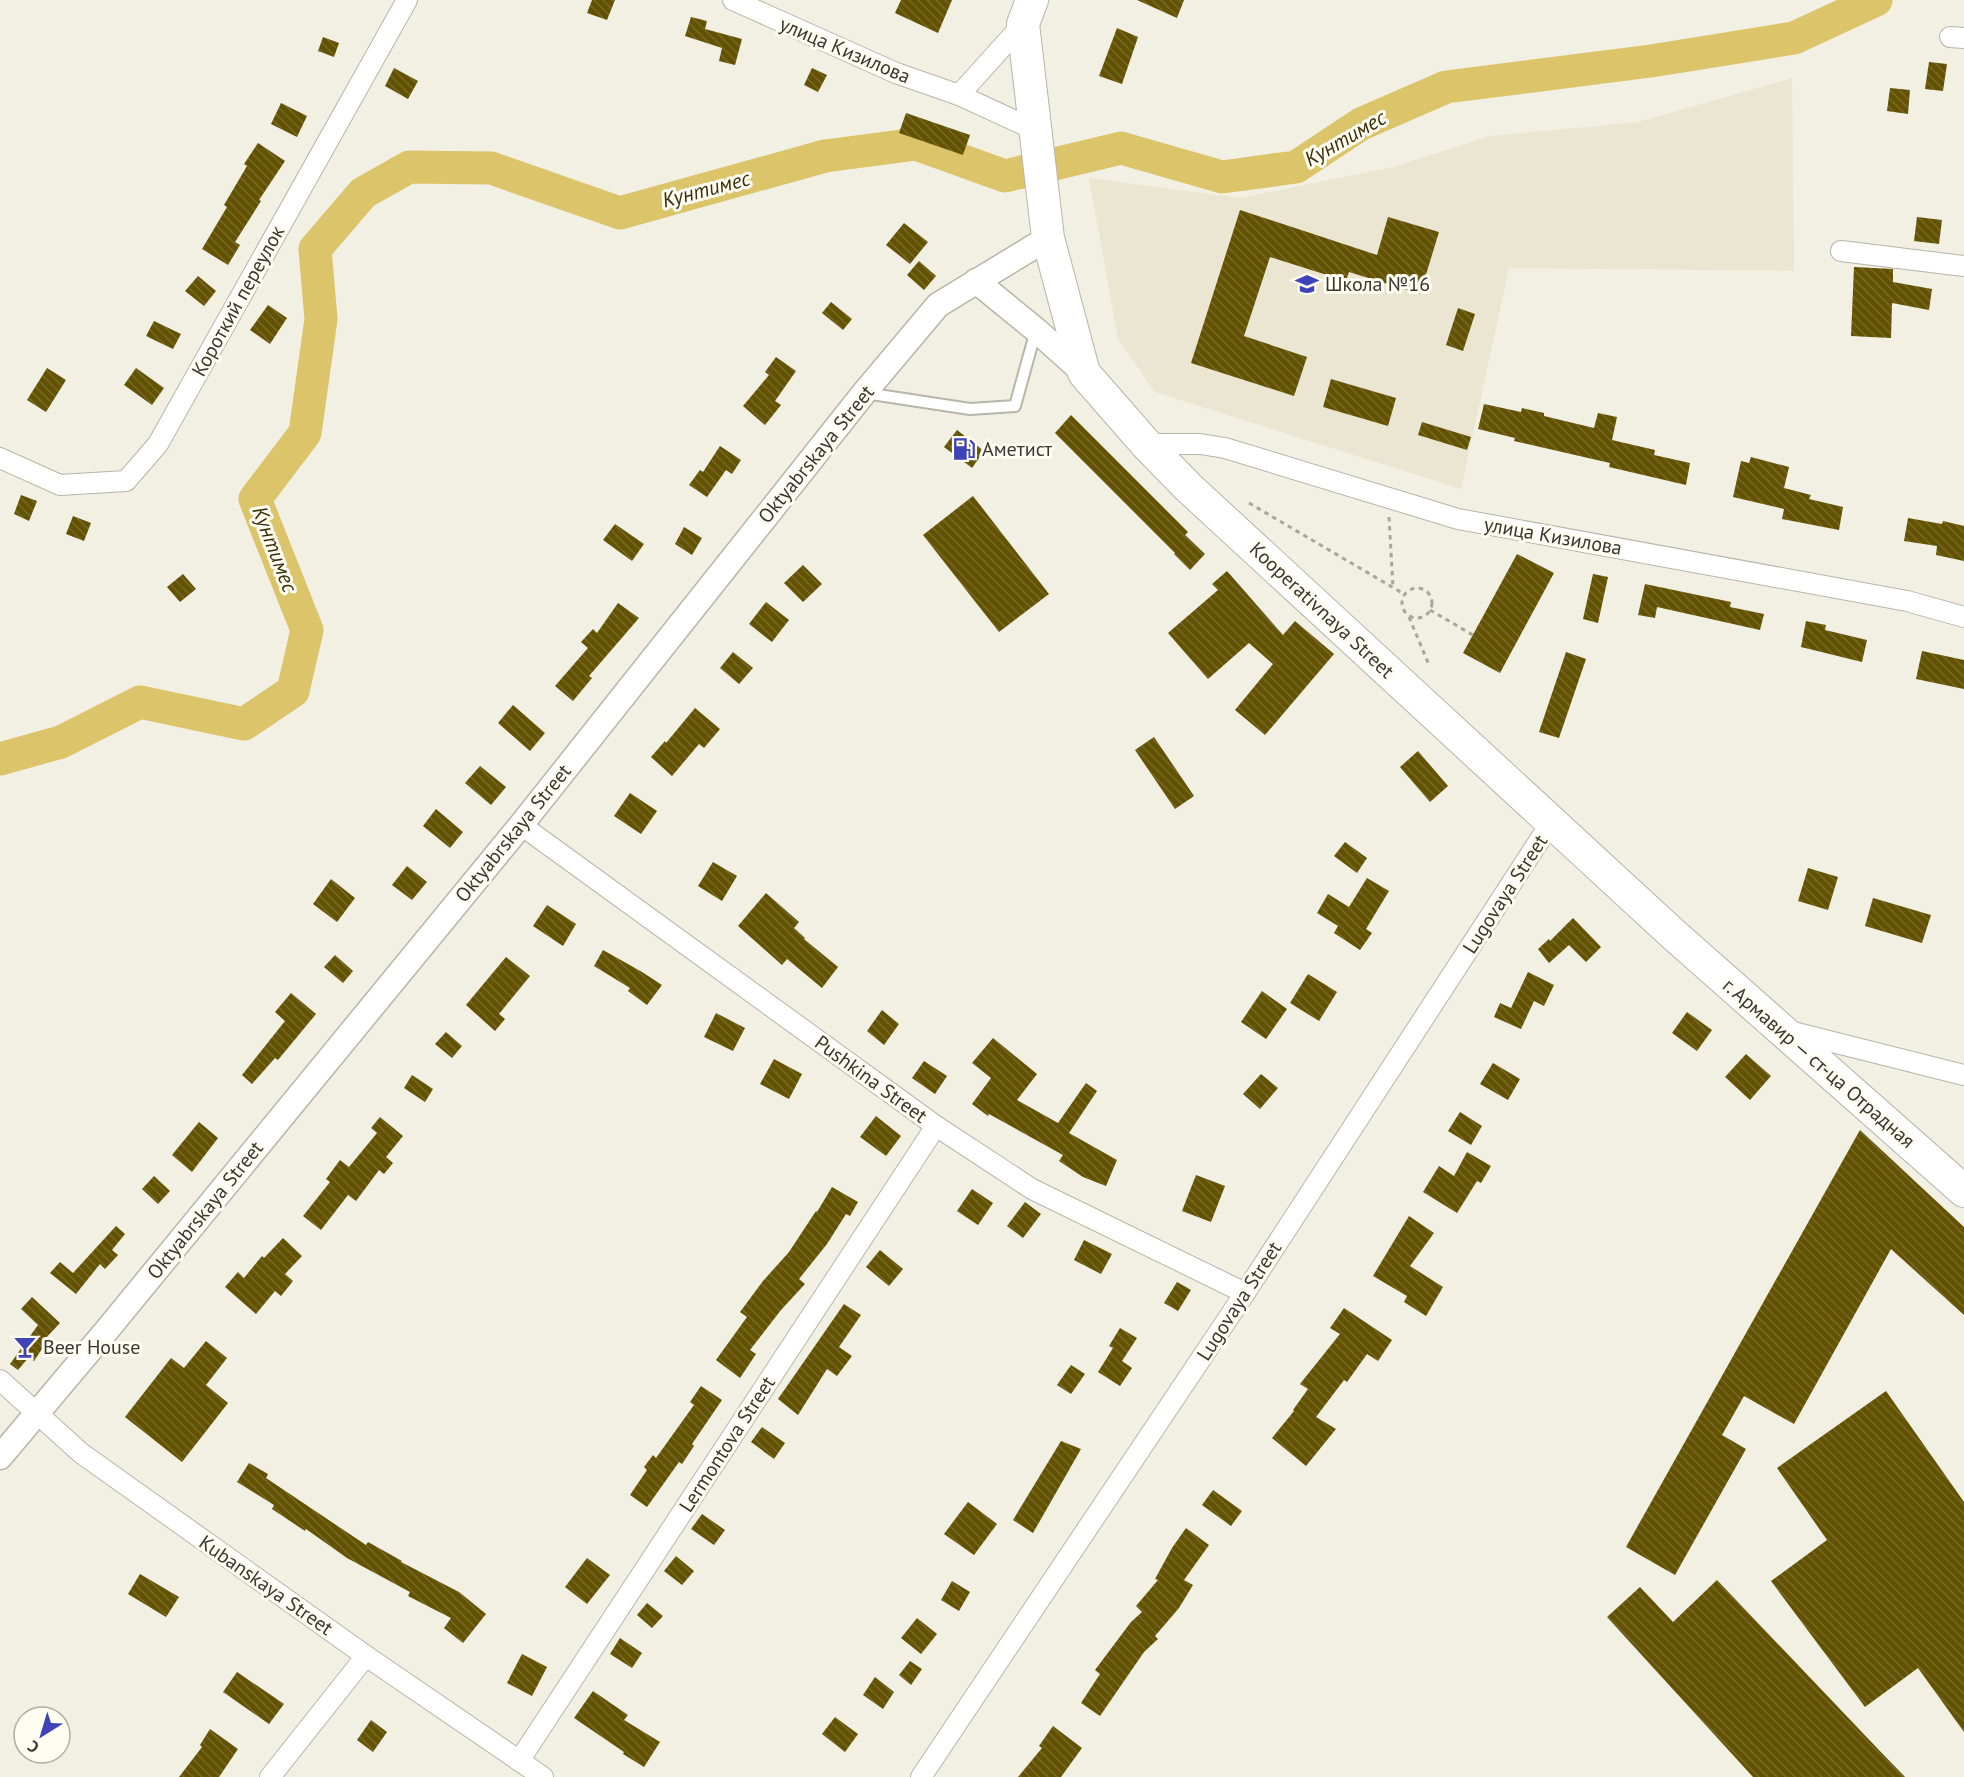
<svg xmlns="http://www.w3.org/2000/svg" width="1964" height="1777" viewBox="0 0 1964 1777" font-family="'PT Sans',sans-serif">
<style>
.built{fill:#ebe6d2}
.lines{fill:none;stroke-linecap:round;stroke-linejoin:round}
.river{stroke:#dbc46a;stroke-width:33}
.building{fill:url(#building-back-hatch)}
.service-casing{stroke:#b8b5a9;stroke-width:14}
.minor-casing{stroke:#b8b5a9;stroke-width:22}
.tertiary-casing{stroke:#b8b5a9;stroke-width:27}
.primary-casing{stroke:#b8b5a9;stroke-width:34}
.path{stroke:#a8a69d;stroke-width:3;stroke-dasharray:4.5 4.5;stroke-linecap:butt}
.service{stroke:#fff;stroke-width:10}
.minor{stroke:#fff;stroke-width:20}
.tertiary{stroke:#fff;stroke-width:24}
.primary{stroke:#fff;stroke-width:32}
.labels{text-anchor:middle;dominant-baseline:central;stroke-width:6;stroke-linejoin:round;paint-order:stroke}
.street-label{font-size:20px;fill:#383732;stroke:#fffcf2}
.poi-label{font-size:20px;fill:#383732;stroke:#fffcf2;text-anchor:start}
.water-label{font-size:21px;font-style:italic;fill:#382e06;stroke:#fffcf2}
</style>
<defs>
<pattern id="building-back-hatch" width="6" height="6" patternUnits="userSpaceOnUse" patternTransform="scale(1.5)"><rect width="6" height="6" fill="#635201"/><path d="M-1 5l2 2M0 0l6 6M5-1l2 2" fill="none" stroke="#766928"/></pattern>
</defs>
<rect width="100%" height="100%" fill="#f2efe3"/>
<path class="built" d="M1792 78 1794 271 1509 268 1461 489 1155 392 1118 339 1089 178 1240 198 1393 167 1490 136 1638 122Z"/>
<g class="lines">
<path class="river" d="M0 759 61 742 140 702 244 724 293 691 307 630 255 499 305 433 321 319 315 249 363 193 409 167 491 168 620 213 825 156 916 144 1005 176 1121 148 1222 177 1296 167 1361 124 1446 87 1651 61 1794 38 1876 0"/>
</g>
<g class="building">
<path d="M592 0H615L607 20 587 13Z"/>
<path d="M901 0H952L938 33 895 13Z"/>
<path d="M1137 0H1184L1177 18Z"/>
<path d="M691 17 707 21 705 29 742 39 735 65 719 61 722 48 685 36Z"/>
<path d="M1117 28 1138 37 1122 84 1099 76Z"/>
<path d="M323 37 339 43 334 57 318 51Z"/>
<path d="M1929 62 1947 64 1943 91 1925 89Z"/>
<path d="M394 68 418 81 408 99 385 86Z"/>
<path d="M812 68 827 75 818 92 804 85Z"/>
<path d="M1890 88 1910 90 1908 114 1887 111Z"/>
<path d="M281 103 307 116 297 137 271 124Z"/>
<path d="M906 113 970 135 963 155 899 133Z"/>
<path d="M258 143 285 161 259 200 261 201 235 242 240 245 228 265 202 249 227 207 224 205 247 166 244 164Z"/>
<path d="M1240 210 1377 255 1388 217 1439 232 1420 294 1349 272 1346 281 1270 257 1244 336 1307 357 1294 396 1191 363Z"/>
<path d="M1917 217 1942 220 1939 244 1914 241Z"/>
<path d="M904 223 928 242 910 264 886 245Z"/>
<path d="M919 261 936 276 924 290 907 275Z"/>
<path d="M1854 267 1893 269V282L1932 289 1929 310 1892 303 1891 338 1851 336Z"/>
<path d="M198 276 216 291 204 306 185 291Z"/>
<path d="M831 302 852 319 843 330 822 313Z"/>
<path d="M268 305 287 318 270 344 250 330Z"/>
<path d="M1458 308 1475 314 1463 351 1446 345Z"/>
<path d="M154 321 181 334 173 349 146 336Z"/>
<path d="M776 357 796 371 775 401 781 405 765 425 743 406 769 375 765 372Z"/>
<path d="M47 368 66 380 46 412 27 400Z"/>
<path d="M136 368 164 388 152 405 124 385Z"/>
<path d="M1331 379 1396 398 1388 426 1323 407Z"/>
<path d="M1484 404 1521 412 1522 408 1544 413V416L1594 428 1598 413 1617 417 1612 440 1655 450 1654 455 1690 463 1686 485 1609 467 1610 463 1514 441 1515 438 1478 429Z"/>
<path d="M1071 415 1188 532 1185 535 1205 554 1190 570 1174 554 1175 553 1055 433Z"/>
<path d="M1422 422 1471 437 1467 450 1418 435Z"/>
<path d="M957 430 984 451 972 468 944 447Z"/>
<path d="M720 446 741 460 732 474 726 470 707 497 689 485 700 470 703 472Z"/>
<path d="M1751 457 1789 467 1784 488 1811 495 1809 499 1843 507 1839 530 1782 519 1784 509 1733 497 1741 461 1749 463Z"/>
<path d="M21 495 37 501 29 521 14 514Z"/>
<path d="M973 496 1049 594 999 632 923 535Z"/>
<path d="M73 516 91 523 84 541 66 534Z"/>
<path d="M1908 518 1942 524 1943 521 1964 526V561L1936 555 1937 546 1904 541Z"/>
<path d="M615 524 644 544 632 561 603 540Z"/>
<path d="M684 527 702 538 692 555 675 544Z"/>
<path d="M1517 554 1554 573 1500 673 1463 653Z"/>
<path d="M803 565 822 584 803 602 784 583Z"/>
<path d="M1227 571 1283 635 1295 621 1334 654 1265 735 1235 710 1273 664 1249 643 1208 679 1168 633 1218 590 1212 584Z"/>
<path d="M183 574 196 589 180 602 167 587Z"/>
<path d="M1593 574 1608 577 1598 623 1583 619Z"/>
<path d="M1645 584 1731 602 1730 607 1764 614 1760 630 1657 607 1655 618 1638 615Z"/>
<path d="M766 602 789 620 772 642 749 624Z"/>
<path d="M618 603 639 618 589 676 592 678 573 701 555 686 588 648 581 642 593 629 597 633Z"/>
<path d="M1806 621 1826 625 1825 630 1867 640 1862 662 1801 647Z"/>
<path d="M1922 651 1964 660V689L1916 679Z"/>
<path d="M733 652 753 668 739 684 720 668Z"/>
<path d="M1566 652 1586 659 1559 738 1539 732Z"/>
<path d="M513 705 545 733 530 751 498 723Z"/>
<path d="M695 708 720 729 704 748 699 744 672 776 651 757 665 741 666 743Z"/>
<path d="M1154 737 1194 796 1175 809 1135 750Z"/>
<path d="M1418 751 1448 786 1430 802 1400 767Z"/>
<path d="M480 766 506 787 491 805 465 783Z"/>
<path d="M630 793 657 811 641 834 614 816Z"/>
<path d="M436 809 463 832 450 848 423 826Z"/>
<path d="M1345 842 1367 858 1357 873 1334 856Z"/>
<path d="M713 862 737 876 722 901 698 886Z"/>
<path d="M407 866 427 882 412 900 392 885Z"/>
<path d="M1808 868 1838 877 1828 910 1798 901Z"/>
<path d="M1367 878 1389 891 1366 929 1372 933 1360 950 1334 933 1338 926 1317 913 1328 894 1349 907Z"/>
<path d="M331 879 355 898 337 922 313 904Z"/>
<path d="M766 893 799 922 794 928 805 938 804 939 838 967 822 988 787 959 782 965 738 926Z"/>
<path d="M1873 898 1931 915 1922 943 1865 926Z"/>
<path d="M547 905 576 924 563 946 533 926Z"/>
<path d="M1573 918 1601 947 1586 962 1569 945 1549 963 1538 949 1549 939 1550 941Z"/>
<path d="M603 950 642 972 662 985 647 1005 628 991 630 988 594 966Z"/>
<path d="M335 955 353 971 343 983 324 967Z"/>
<path d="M506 957 530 976 499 1014 505 1019 495 1031 466 1005Z"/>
<path d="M1528 972 1554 985 1544 1006 1534 1001 1521 1029 1494 1017 1500 1003 1511 1008Z"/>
<path d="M1308 974 1337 992 1319 1021 1290 1003Z"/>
<path d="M1262 991 1287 1009 1266 1039 1241 1022Z"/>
<path d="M291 993 316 1014 278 1060 275 1058 252 1084 242 1075 285 1021 275 1012Z"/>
<path d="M882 1010 899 1024 884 1045 867 1031Z"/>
<path d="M1687 1012 1712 1030 1697 1051 1672 1033Z"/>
<path d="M716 1013 745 1028 733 1051 704 1037Z"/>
<path d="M446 1032 462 1046 452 1058 435 1044Z"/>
<path d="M993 1038 1037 1074 1017 1100 1058 1123 1086 1083 1097 1091 1069 1133 1117 1160 1106 1186 1083 1177 1059 1161 1063 1155 989 1114 988 1116 972 1104 991 1078 972 1063Z"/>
<path d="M1746 1054 1771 1076 1750 1100 1725 1077Z"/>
<path d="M774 1059 802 1074 789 1099 760 1084Z"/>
<path d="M924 1061 947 1076 935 1094 912 1078Z"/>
<path d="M1493 1063 1520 1079 1508 1100 1480 1084Z"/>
<path d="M1261 1074 1278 1088 1260 1109 1243 1094Z"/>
<path d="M412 1075 433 1089 425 1102 404 1088Z"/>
<path d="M1460 1112 1482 1126 1471 1145 1448 1131Z"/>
<path d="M876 1116 901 1136 886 1156 860 1137Z"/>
<path d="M380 1117 403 1136 386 1157 393 1163 384 1174 379 1170 356 1201 348 1195 321 1230 303 1216 330 1182 326 1179 340 1160 349 1167 377 1133 371 1128Z"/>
<path d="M199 1122 218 1138 192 1172 172 1155Z"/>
<path d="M1860 1130 1964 1227V1315L1891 1249 1794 1424 1744 1396 1722 1435 1746 1449 1675 1575 1626 1547Z"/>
<path d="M1467 1152 1491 1166 1481 1183 1477 1181 1457 1213 1423 1192 1439 1166 1454 1176Z"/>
<path d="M1196 1175 1225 1186 1211 1222 1182 1211Z"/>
<path d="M154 1176 170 1191 158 1204 142 1189Z"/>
<path d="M832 1187 858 1202 850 1216 846 1214 827 1244 799 1279 805 1284 781 1310 750 1350 756 1354 740 1378 716 1360 747 1317 740 1312 763 1281 789 1252 816 1211 817 1212Z"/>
<path d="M972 1189 993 1203 978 1225 957 1211Z"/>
<path d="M1025 1202 1041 1214 1023 1238 1007 1226Z"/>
<path d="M1409 1216 1434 1233 1410 1266 1443 1287 1426 1316 1404 1302 1407 1296 1373 1276Z"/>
<path d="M116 1226 125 1234 112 1250 118 1255 105 1269 100 1264 76 1294 50 1273 60 1262 73 1273Z"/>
<path d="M283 1238 302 1256 285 1274 293 1281 281 1296 275 1291 256 1314 225 1287 238 1272 244 1278 262 1256 264 1258Z"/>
<path d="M1084 1240 1112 1254 1101 1274 1074 1260Z"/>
<path d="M880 1250 903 1269 889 1286 866 1267Z"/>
<path d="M1177 1282 1191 1290 1178 1311 1164 1303Z"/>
<path d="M32 1297 60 1323 43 1341 46 1343 34 1361 29 1357 18 1370 10 1364 38 1325 21 1309Z"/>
<path d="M844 1304 861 1315 839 1347 852 1356 837 1376 827 1369 798 1415 778 1399Z"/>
<path d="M1344 1308 1392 1340 1378 1361 1367 1354 1347 1382 1344 1380 1316 1417 1336 1429 1306 1466 1272 1438 1294 1411 1293 1410 1308 1389 1300 1384 1340 1334 1330 1328Z"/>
<path d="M1120 1328 1137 1338 1122 1361 1132 1368 1120 1386 1098 1372 1113 1348 1109 1346Z"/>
<path d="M206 1341 227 1358 206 1385 228 1403 182 1462 125 1417 171 1358 184 1368Z"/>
<path d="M1071 1365 1085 1374 1071 1394 1057 1385Z"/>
<path d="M701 1386 722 1400 692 1444 694 1446 682 1464 679 1462 647 1507 630 1495 647 1470 644 1467 653 1455 656 1458 694 1405 690 1402Z"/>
<path d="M1886 1391 1964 1502V1732L1918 1668 1865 1707 1771 1581 1827 1540 1777 1468Z"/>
<path d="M762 1427 785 1443 774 1459 751 1442Z"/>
<path d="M1061 1441 1081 1449 1033 1533 1013 1520Z"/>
<path d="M249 1463 268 1474 266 1478 366 1545 368 1542 402 1561 401 1562 459 1592 486 1614 463 1643 444 1628 451 1618 408 1596 410 1592 347 1558 306 1529 305 1531 272 1509 274 1505 237 1482Z"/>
<path d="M1213 1490 1242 1511 1231 1526 1202 1505Z"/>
<path d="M968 1502 997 1524 974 1555 944 1534Z"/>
<path d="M702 1514 725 1530 714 1545 691 1529Z"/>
<path d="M1186 1528 1209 1545 1184 1580 1193 1585 1179 1608 1155 1636 1158 1639 1144 1652 1100 1716 1081 1703 1100 1674 1095 1670 1131 1622 1142 1612 1136 1606 1158 1580 1155 1579 1172 1548Z"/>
<path d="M676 1556 694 1571 682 1585 664 1571Z"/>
<path d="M587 1558 610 1575 587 1604 565 1587Z"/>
<path d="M140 1574 179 1597 166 1617 128 1594Z"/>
<path d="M1717 1580 1877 1748 1905 1777H1753L1607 1617 1640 1587 1673 1622Z"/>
<path d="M952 1581 970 1592 959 1611 941 1600Z"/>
<path d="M647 1603 663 1616 652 1628 637 1615Z"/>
<path d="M917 1618 937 1634 921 1654 901 1638Z"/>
<path d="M620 1638 642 1653 632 1668 610 1654Z"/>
<path d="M522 1654 547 1667 532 1696 507 1683Z"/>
<path d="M910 1661 922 1669 911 1685 899 1675Z"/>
<path d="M237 1672 284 1704 269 1724 223 1692Z"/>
<path d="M875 1677 894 1692 883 1709 863 1695Z"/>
<path d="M593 1691 628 1715 624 1720 660 1742 644 1767 623 1754 624 1752 574 1718Z"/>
<path d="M835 1717 858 1734 845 1752 822 1734Z"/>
<path d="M371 1720 387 1732 373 1752 357 1740Z"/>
<path d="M1053 1726 1082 1748 1061 1777H1018L1042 1748 1039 1746Z"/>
<path d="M210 1729 238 1749 219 1777H179L202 1747 200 1745Z"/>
</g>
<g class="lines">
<g class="service-casing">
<path id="service" d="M865 393 970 409 1015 406 1036 330"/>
</g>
<g class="minor-casing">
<g id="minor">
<path d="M733 0 896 73 959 95 1023 24"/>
<path d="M1950 37 1964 38"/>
<path d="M959 95 1035 130"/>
<path d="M1841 251 1964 266"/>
<path d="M1146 444H1200L1225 448 1458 519 1907 601 1964 617"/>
<path d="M0 458 60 485 126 481 158 444 407 0"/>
<path d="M521 825 936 1126 1032 1189 1245 1293"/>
<path d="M1789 1031 1964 1075"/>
<path d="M0 1380 81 1453 366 1656 543 1777"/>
<path d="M519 1761 936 1126"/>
<path d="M270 1777 366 1656"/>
<path d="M921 1777 1245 1293 1552 821"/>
</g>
</g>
<g class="tertiary-casing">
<g id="tertiary">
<path d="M976 281 1036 330 1084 373"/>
<path d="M0 1457 107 1330 521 825 864 393 938 305 1048 238"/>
</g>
</g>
<g class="primary-casing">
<path id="primary" d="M1032 0 1023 24 1048 238 1084 373 1146 444 1188 487 1673 934 1964 1191"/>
</g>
<g class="path">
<path d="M1249 503 1404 594"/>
<path d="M1389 517 1393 587"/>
<circle cx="1417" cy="603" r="15"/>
<path d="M1430 610 1473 635"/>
<path d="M1409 617 1429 665"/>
</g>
<use href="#service" class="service"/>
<use href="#minor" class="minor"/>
<use href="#tertiary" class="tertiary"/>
<use href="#primary" class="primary"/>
</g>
<defs>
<g id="school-bare" transform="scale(1.8)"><path d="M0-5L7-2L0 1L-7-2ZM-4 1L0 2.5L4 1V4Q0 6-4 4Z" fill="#3f43b8" stroke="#fffcf2" stroke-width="2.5" paint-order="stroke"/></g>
<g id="fuel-bare" transform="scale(1.8)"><path d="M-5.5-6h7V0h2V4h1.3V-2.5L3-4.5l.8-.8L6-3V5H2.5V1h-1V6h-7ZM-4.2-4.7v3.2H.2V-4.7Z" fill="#3f43b8" stroke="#fffcf2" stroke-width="2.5" paint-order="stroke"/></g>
<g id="bar-bare" transform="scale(1.8)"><path d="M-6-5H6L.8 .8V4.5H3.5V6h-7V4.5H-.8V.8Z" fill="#3f43b8" stroke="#fffcf2" stroke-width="2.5" paint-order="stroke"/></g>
</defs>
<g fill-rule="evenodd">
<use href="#school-bare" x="1307" y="284"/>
<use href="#fuel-bare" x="964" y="449"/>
<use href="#bar-bare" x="25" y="1347"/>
</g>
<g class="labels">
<g class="street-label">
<text transform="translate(845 50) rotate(23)">улица Кизилова</text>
<text transform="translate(238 301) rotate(-61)">Короткий переулок</text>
<text transform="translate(816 454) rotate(-51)">Oktyabrskaya Street</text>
<text transform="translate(1553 536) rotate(10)">улица Кизилова</text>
<text transform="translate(1322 610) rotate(43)">Kooperativnaya Street</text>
<text transform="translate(513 833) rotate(-51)">Oktyabrskaya Street</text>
<text transform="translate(1505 894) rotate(-57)">Lugovaya Street</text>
<text transform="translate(1819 1063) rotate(41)">г. Армавир — ст-ца Отрадная</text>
<text transform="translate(871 1079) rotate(36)">Pushkina Street</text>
<text transform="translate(205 1210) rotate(-51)">Oktyabrskaya Street</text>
<text transform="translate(1239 1301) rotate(-57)">Lugovaya Street</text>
<text transform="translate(727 1444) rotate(-57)">Lermontova Street</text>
<text transform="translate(266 1585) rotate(35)">Kubanskaya Street</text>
</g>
<g class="poi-label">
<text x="1325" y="284">Школа №16</text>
<text x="982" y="449">Аметист</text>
<text x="43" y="1347">Beer House</text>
</g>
<g class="water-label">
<text transform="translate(1345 138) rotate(-30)">Кунтимес</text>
<text transform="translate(706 189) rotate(-15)">Кунтимес</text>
<text transform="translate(275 549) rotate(69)">Кунтимес</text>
</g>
</g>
<g transform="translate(42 1735) rotate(217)"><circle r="28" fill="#fffcf2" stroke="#afada5" stroke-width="1.5"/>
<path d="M0-4.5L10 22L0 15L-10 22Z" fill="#3f43b8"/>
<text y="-9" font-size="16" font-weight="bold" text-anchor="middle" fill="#383732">С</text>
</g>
</svg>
